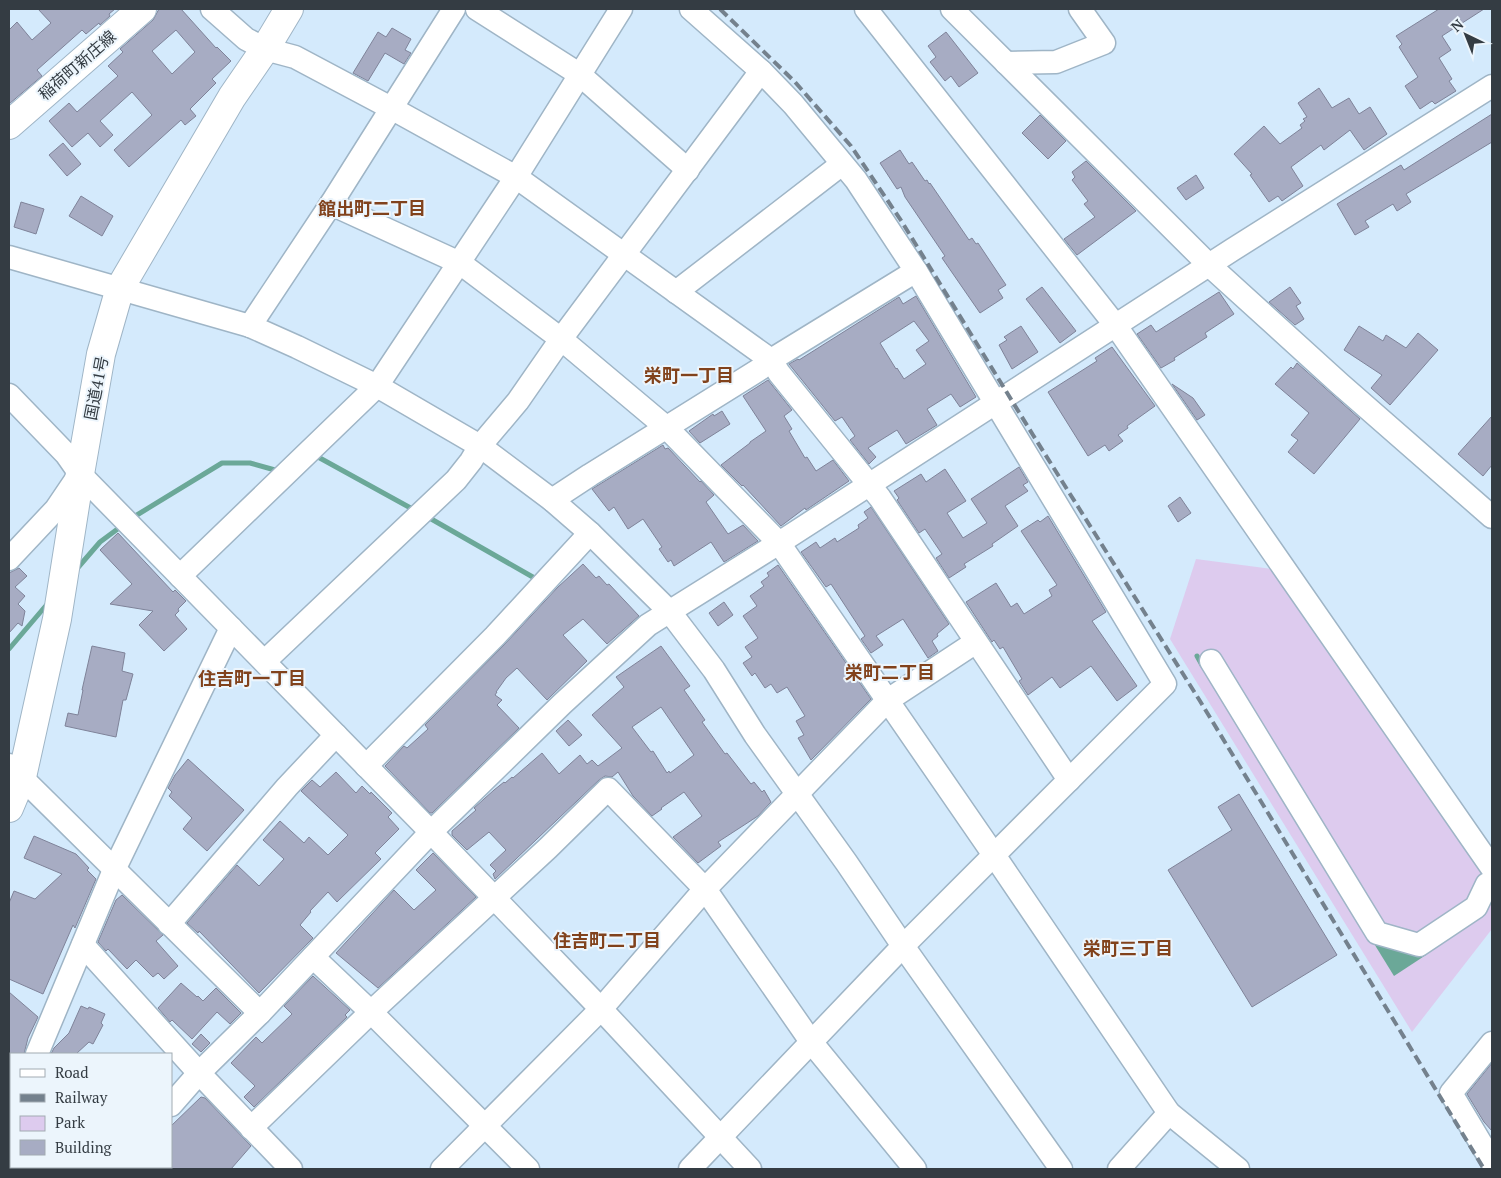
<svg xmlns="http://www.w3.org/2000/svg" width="1501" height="1178" viewBox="0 0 1501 1178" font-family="'PT Serif','Noto Sans JP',serif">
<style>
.green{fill:#ddcbee}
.water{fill:#6ba898}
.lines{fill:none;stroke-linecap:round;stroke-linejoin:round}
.stream{stroke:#6ba898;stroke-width:5}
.building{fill:#a7acc3;stroke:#7f8399;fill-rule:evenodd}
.minor-casing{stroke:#9fb5c6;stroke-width:25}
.major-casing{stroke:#9fb5c6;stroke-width:30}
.highway-casing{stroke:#9fb5c6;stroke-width:30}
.minor{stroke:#fff;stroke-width:22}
.major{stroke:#fff;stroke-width:28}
.highway{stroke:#fff;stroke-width:28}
.rail{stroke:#74818d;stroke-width:4;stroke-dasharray:10 5;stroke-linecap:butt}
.labels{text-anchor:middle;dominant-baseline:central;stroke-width:4;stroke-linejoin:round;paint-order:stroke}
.street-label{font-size:16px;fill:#343c43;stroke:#ecf5fc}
.neighbourhood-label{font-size:18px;font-weight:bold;fill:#81421c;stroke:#ecf5fc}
</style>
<rect width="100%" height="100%" fill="#d4eafc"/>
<path class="green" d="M1196 559 1280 570 1492 880V929L1412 1032 1170 639Z"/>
<path class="water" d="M1373 942 1426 955 1394 976Z"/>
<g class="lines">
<g class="stream">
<path d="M314 458 318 457 416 511"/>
<path d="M426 516 538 580"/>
<path d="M132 518 222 463H250L275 470 279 469"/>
<path d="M75 571 100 542 123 525"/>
<path d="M9 649 49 602"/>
<path d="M1197 656 1202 665"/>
</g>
</g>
<g class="building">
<path d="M38 9H115L109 14 110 16 100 25 99 23 86 34 82 30 37 70 42 76 9 104V30L17 22 32 40 51 23Z"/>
<path d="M159 9H181L216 48 217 47 231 61 212 79 216 83 190 109 196 116 185 125 181 120 129 167 114 150 152 115 132 92 100 121 113 135 100 147 88 133 72 147 49 121 69 103 77 112 118 76 108 66 123 52 120 49 153 20ZM176 30 195 52 172 74 152 51Z"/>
<path d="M1439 9H1484L1442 36 1451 50 1439 58 1452 79 1449 81 1456 91 1435 104 1432 101 1420 109 1405 86 1418 77 1399 47 1402 44 1396 36Z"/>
<path d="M392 28 411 39 405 50 411 53 404 64 385 53 368 81 353 73 378 32 386 37Z"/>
<path d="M946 32 978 73 959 87 951 76 945 81 930 62 936 57 928 46Z"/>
<path d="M1319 88 1332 108 1349 98 1359 114 1370 107 1387 134 1364 150 1350 130 1324 150 1321 145 1291 167 1303 186 1282 201 1278 196 1269 202 1250 175 1252 174 1234 154 1264 126 1280 144 1302 128 1300 125 1305 121 1303 119 1307 117 1298 103Z"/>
<path d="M1492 114V142L1406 194 1411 202 1397 211 1393 204 1365 221 1369 227 1355 235 1337 204 1401 165 1404 170Z"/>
<path d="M1040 115 1066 141 1048 159 1022 133Z"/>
<path d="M63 143 81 164 67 176 49 155Z"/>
<path d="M900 150 909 164 912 162 925 181 927 180 929 184 930 183 969 240 972 238 976 244 978 243 1006 285 998 290 1003 298 980 313 942 258 945 256 905 197 901 187 897 189 880 163Z"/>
<path d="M1086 161 1136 211 1077 255 1064 239 1095 217 1084 204 1088 201 1072 180 1075 177 1072 172Z"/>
<path d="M1196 175 1204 188 1186 200 1177 188Z"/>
<path d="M81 196 113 216 102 236 69 216Z"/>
<path d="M21 202 44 209 36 234 14 227Z"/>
<path d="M1042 287 1076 331 1060 343 1026 299Z"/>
<path d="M1290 287 1301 303 1296 306 1304 319 1295 325 1269 302Z"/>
<path d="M1219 292 1234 314 1205 333 1207 337 1174 358 1175 360 1161 368 1137 334 1151 325 1156 332Z"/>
<path d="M916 296 976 397 960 407 951 394 927 409 937 425 906 444 897 430 868 448 876 457 869 464 850 440 855 436 842 417 835 421 789 364 798 359 799 360 899 297 903 304ZM914 321 929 341 916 350 926 364 904 379 897 368 896 369 880 343Z"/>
<path d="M1021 326 1038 352 1012 369 999 345 1007 340 1004 337Z"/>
<path d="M1359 326 1383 341 1386 335 1406 348 1418 333 1438 350 1390 405 1371 388 1382 375 1344 350Z"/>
<path d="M1112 347 1155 406 1127 426 1128 428 1118 435 1123 441 1109 451 1105 445 1088 456 1048 392 1097 361 1095 358Z"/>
<path d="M1297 363 1360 419 1314 474 1288 452 1298 440 1291 435 1309 413 1275 384 1291 367 1293 369Z"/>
<path d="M768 380 792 410 784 416 792 429 789 431 805 458 807 457 816 471 833 460 849 481 806 510 805 508 781 526 743 485 742 486 721 465 750 443V442L766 431 743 396Z"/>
<path d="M1172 384 1193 398 1205 415 1197 420Z"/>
<path d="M722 411 730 424 700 443 689 431 713 414 714 416Z"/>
<path d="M1492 416V465L1483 476 1458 454Z"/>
<path d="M663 445 665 449 668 448 700 482 701 481 714 495 706 502 728 534 743 525 758 541 724 562 711 542 674 566 671 560 668 562 659 549 662 547 643 519 628 529 614 507 609 511 592 489Z"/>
<path d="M1019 467 1028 482 1023 485 1028 491 1005 506 1018 526 992 544 993 546 964 564 966 567 949 578 936 558 942 554 925 529 919 533 897 500 899 498 894 491 921 474 926 482 945 469 966 501 947 513 963 538 987 523 971 499Z"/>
<path d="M1180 497 1191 513 1178 522 1168 506Z"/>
<path d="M871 507 949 624 937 634 938 636 932 641 938 651 928 658 903 619 876 636 883 645 871 653 861 639 865 636 831 584 826 587 801 552 816 542 820 548 835 538 837 542 859 528 858 525 868 518 864 512Z"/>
<path d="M1048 516 1106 612 1092 621 1137 686 1117 701 1091 666 1060 688 1052 677 1028 695 1019 681 1022 679 1003 647 1000 649 994 640 992 642 966 602 996 583 1011 607 1017 603 1024 614 1052 596 1049 590 1057 585 1021 531 1038 520 1040 522Z"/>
<path d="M118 533 173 592 175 590 186 601 178 609 179 611 175 615 187 629 164 651 139 625 153 611 110 604 132 584 100 550Z"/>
<path d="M583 564 596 578 599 576 607 585 609 584 639 616 607 644 583 619 563 635 587 661 547 700 517 668 506 678 496 692H497L495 695 502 700 497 705 519 728 432 813H430L385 766 404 746 407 748 428 729 425 725 504 645 558 587Z"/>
<path d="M778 565 871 699 811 760 798 738 804 735 796 721 805 716 787 687 777 693 771 684 765 688 755 673 752 676 743 663 752 657 745 647 758 638 743 616 757 606 750 596 764 586 761 582 769 576 767 573Z"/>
<path d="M19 568 27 576 15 587 25 596 18 604 25 611 22 626 18 623 9 633V573Z"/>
<path d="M724 602 733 615 718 626 709 613Z"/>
<path d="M92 646 125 653 122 671 133 674 126 700H123L116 737 65 726 68 713 78 715 83 690H82Z"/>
<path d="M661 646 690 686 684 690 705 720 702 722 725 754 727 753 751 784 754 782 762 792 764 790 771 802 758 816 718 842 721 846 698 863 673 837 702 816 684 792 661 808 662 809 652 816 633 796 618 772 612 777 605 776 599 780 495 879 493 874 496 871 490 865 506 850 489 832 467 850 452 835V831L476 810 474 808 494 790 504 782 505 783 512 777 513 778 542 753 559 774 580 755 587 764 592 760 598 766 622 748 592 715 624 687 616 677ZM661 707 694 755 670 773 669 771 667 773 653 751 651 752 632 727Z"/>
<path d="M568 720 582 735 569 746 556 731Z"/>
<path d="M188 759 244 810 207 851 183 829 192 818 169 796 172 792 168 788 175 775Z"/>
<path d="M336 772 356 793 362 786 370 794 371 792 392 813 388 817 399 829 375 853 381 859 337 902 328 892 310 911 311 912 300 925 313 938 259 993 199 931 198 933 187 923 237 865 259 886 284 859 263 840 280 821 304 843 309 837 328 855 348 835 301 791 312 780 320 787Z"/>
<path d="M1239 794 1337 955 1252 1007 1168 870 1232 830 1218 807Z"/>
<path d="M34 836 76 854 89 868 87 870 96 879 75 928 73 925 43 994 9 979V903L14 891 35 899 62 874 24 858Z"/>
<path d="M433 853 476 897 378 988 336 953 394 890 414 910 436 890 416 870Z"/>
<path d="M122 895 163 935 156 941 178 966 164 979 158 973 153 977 136 960 127 969 108 949 106 951 98 942 116 900Z"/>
<path d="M313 976 350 1010 345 1015 347 1017 254 1107 244 1097 255 1086 231 1063 256 1037 262 1043 292 1014 284 1006Z"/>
<path d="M181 983 197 997 198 996 203 1001 216 988 241 1013 230 1024 217 1012 192 1039 172 1020 170 1022 158 1008Z"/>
<path d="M9 992 38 1017 28 1038 24 1054H11V1062L9 1065Z"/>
<path d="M81 1006 88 1009 89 1007 105 1014 101 1023 103 1025 93 1044 89 1042 76 1054H51L54 1048 69 1033Z"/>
<path d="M201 1034 210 1043 201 1052 192 1044Z"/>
<path d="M1492 1063V1131L1484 1122 1467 1094Z"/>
<path d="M201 1097 205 1098 251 1146 231 1169H171V1126Z"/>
</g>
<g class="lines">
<g class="minor-casing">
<g id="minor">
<path d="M212 9 246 39 265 49 295 57 391 108 516 177 771 360 779 373 880 498 1069 780"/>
<path d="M477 9 579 74 688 170"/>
<path d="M866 9 1116 326 1492 868"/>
<path d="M952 9 1209 265 1340 384 1492 517"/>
<path d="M1006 63 1056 62 1104 43 1080 9"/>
<path d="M331 204 460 263 561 339 667 428 779 543 994 855 1169 1113 1238 1169"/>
<path d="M9 257 250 326 297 347 377 386 480 446 552 500 590 533 670 612 714 670 755 735 846 862 903 946 1061 1169"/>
<path d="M676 292 842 164"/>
<path d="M250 326 331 204 454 9"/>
<path d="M9 395 66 454 80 474 431 832 601 1009 750 1169"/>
<path d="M552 500 590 475 760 369 771 360 916 271"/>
<path d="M9 559 56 509 79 475"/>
<path d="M180 576 377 386 516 177 621 9"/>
<path d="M265 661 456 480 471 461 480 446 518 401 561 339 761 71"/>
<path d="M1211 661 1377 933 1419 945 1476 907 1487 884"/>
<path d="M9 765 260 1013"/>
<path d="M366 766 495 636 590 533"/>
<path d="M169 924 287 787 336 735"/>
<path d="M83 945 199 1073 291 1169"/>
<path d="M313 957 371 1012 528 1169"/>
<path d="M1492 1043 1451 1093 1492 1162"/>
<path d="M37 1054 114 870 231 628"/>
<path d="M171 1105 199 1073 260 1013 431 832 562 704 648 625 779 543 1232 250 1492 86"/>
<path d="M9 1121 11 1115"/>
<path d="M251 1128 371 1012 548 848 608 789 705 889 812 1043 915 1169"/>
<path d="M116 1169 118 1167"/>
<path d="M442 1169 601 1009 705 889 888 700 976 642"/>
<path d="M690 1169 903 946 1165 684 916 271 856 180 793 104 761 71 691 9"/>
<path d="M1119 1169 1169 1113"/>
</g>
</g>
<g class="major-casing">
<path id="major" d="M9 125 142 9"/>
</g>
<g class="highway-casing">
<path id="highway" d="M9 808 22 777 57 619 80 474 101 354 120 288 232 97 265 49 289 9"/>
</g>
<use href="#minor" class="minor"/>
<use href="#major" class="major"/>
<use href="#highway" class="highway"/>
<path class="rail" d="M720 9 795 82 851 146 902 222 1033 435 1200 701 1484 1169"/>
</g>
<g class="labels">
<g class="street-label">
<text transform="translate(77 65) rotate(-41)">稲荷町新庄線</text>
<text transform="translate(96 388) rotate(-79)">国道41号</text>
</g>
<g class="neighbourhood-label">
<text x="372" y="208">館出町二丁目</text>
<text x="689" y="375">栄町一丁目</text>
<text x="890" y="672">栄町二丁目</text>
<text x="252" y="678">住吉町一丁目</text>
<text x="607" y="940">住吉町二丁目</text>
<text x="1128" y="948">栄町三丁目</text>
</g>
</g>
<rect width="1501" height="1178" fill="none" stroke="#343c43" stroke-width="20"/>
<rect x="10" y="1053" width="162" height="115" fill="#ecf5fc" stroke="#a2abb2"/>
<rect x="20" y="1069" width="25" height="8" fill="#ffffff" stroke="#a2abb2"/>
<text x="55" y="1078" font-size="15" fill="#343c43">Road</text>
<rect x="20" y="1094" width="25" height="8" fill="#74818d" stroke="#a2abb2"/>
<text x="55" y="1103" font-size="15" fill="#343c43">Railway</text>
<rect x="20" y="1116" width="25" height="15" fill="#ddcbee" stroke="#a2abb2"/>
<text x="55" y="1128" font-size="15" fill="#343c43">Park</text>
<rect x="20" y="1140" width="25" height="15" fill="#a7acc3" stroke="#a2abb2"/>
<text x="55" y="1153" font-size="15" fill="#343c43">Building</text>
<g transform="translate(1466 35) rotate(317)" stroke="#ecf5fc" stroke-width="4" paint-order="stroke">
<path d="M0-4L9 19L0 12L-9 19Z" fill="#343c43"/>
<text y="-8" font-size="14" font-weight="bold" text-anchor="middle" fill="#343c43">N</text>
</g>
</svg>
